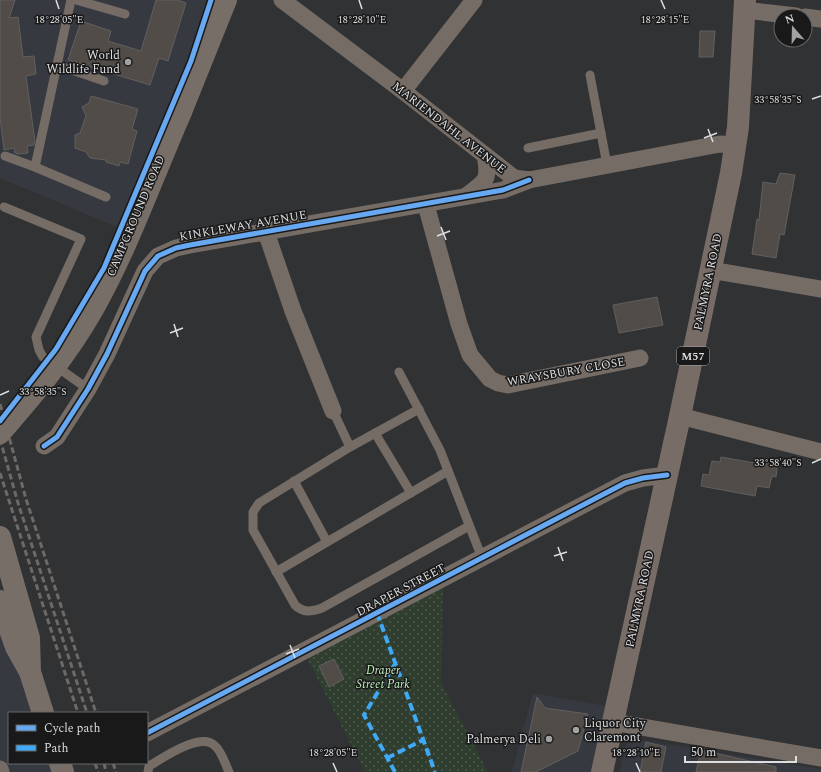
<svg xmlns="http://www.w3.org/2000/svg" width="821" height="772" viewBox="0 0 821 772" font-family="Spectral,serif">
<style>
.built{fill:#373941}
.green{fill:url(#green-dots)}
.building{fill:#514c48;stroke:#606060}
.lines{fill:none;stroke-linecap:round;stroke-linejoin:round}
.lane{stroke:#766c66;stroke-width:9}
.street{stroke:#766c66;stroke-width:17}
.secondary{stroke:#786e68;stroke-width:22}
.primary{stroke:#776c66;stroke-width:22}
.rail{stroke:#6d6966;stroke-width:3;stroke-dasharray:6 3;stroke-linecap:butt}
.secondary-bridge{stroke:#786e68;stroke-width:22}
.quiet{stroke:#3fa9f5;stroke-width:4;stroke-dasharray:8 4;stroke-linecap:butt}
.cycleway-casing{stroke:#19191a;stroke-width:8}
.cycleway{stroke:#66a8f1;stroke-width:5}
.ticks{fill:none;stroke:#dddee0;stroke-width:1.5}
.poi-dot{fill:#a1a2a3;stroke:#19191a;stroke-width:1.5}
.labels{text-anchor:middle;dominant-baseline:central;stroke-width:3;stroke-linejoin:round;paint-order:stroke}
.shield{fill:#19191a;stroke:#a2a3a5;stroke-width:1}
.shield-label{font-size:11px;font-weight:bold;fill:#dddee0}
.poi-label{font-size:12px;fill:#dddee0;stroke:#19191a;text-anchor:end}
.street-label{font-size:12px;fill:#dddee0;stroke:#19191a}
.park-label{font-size:12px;font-style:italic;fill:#bff0ba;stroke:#19191a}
.ticks-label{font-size:10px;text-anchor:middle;fill:#dddee0;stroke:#19191a;stroke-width:3;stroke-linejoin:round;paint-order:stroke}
</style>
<defs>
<pattern id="green-dots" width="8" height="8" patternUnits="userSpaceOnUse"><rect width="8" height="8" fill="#303e30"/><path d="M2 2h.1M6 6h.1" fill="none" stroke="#4e594e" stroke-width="1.8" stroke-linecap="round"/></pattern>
</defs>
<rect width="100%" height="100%" fill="#313233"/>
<g class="built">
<path d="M0 0H226L129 232 0 178Z"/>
<path d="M0 601 43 713H9V763H60L63 772H0Z"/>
<path d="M533 693 617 708 603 772H512Z"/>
<path d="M636 739 821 769V772H620L626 745 630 741Z"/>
</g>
<path class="green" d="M443 579 441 683 488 772H365L304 652Z"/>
<g class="building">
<path d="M0 0H15L9 18 18 17 23 57 34 56 36 74 26 76 35 141 34 145 27 146 28 153 18 154 15 153 14 148 4 150 0 117Z"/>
<path d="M156 0H177L186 3 168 61 159 58 150 85 68 60 81 21 111 31 108 41 141 51Z"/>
<path d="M700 31H715L713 57H699Z"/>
<path d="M91 96 138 109 132 129 137 131 128 164 120 162 119 166 106 162V160L90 158 86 152 75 148V135L80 133 86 116 82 107 89 103Z"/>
<path d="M780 173 795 175 784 235 780 234 776 258 752 254 757 219 759 220 763 182 776 184Z"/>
<path d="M657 297 663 325 619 333 613 305Z"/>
<path d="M721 457 766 465 767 459 778 461 776 477 772 476 769 488 757 486 755 496 701 486 703 474 709 475 712 461 720 462Z"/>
<path d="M334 659 344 679 329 687 319 666Z"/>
<path d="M537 697 545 708 588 714 578 751 536 772H521Z"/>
<path d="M646 742 666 747 661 772H640Z"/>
<path d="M701 750 776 767V772H696Z"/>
</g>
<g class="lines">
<g class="lane">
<path d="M71 0 35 167 106 197"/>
<path d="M76 0 125 14"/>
<path d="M57 65 104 81"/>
<path d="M590 75 607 165"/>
<path d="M528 148 601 133"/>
<path d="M5 156 35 167"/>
<path d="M4 207 81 239 36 337 39 350 43 357 88 389"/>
<path d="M399 372 440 450 482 558"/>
<path d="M419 409 350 447 259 503 253 512V530L295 605C303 613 311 612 322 608L469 526"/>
<path d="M333 411 350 447"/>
<path d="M375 433 411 493"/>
<path d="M294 481 327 542"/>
<path d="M276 572 448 471"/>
<path d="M148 772 149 766C163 758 200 732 214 745 222 751 225 764 229 772"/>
</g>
<g class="street">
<path d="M282 0 403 91 514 178 529 180 720 144 735 145"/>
<path d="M744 10 796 16"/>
<path d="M805 17 821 19"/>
<path d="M403 91 474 0"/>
<path d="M466 196C486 181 490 181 485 155"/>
<path d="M426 205 459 324 470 355 490 379 498 383 508 385 640 358"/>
<path d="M266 232 293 311 333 411"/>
<path d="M710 270 821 289"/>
<path d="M680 416 821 452"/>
<path d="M44 446 57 437 88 389 107 354 145 271 158 256 176 248 190 245 503 190 529 180"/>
<path d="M613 722 821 758"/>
<path d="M147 733 625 483 643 478 667 475"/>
<path d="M0 769 1 772"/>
</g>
<g class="secondary">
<path d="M181 112 226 0"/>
<path d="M0 537 29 638 30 672"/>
<path d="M0 601 16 647 30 672 43 713"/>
<path d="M60 763 63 772"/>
</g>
<path class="primary" d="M602 772 680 416 731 173 738 127 745 0"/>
<g class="rail">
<path d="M0 404 26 499 96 713"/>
<path d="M0 439 18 503 87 713"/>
<path d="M0 473 78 713"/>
<path d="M95 763 98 772"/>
<path d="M104 763 106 772"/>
<path d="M113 763 116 772"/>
</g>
<path class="secondary-bridge" d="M0 433C34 394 67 355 93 309 128 247 152 178 181 112"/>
<g class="quiet">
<path d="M377 613 435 772"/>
<path d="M387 758 423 740"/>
<path d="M395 772 364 715 395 664"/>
</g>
<g class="cycleway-casing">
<g id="cycleway">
<path d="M0 421 56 349 104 268 191 61 211 0"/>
<path d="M44 446 57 437 88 389 107 354 145 271 158 256 176 248 190 245 503 190 529 180"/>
<path d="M147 733 625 483 643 478 667 475"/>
</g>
</g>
<use href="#cycleway" class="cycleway"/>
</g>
<path class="ticks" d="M56 0 59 9M359 0 362 9M661 0 665 9M812 99 821 96M708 129 713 142M704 138 717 133M441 227 446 240M437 236 450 231M174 324 178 337M170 333 183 328M0 395 9 391M812 463 821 459M558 547 563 561M554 556 567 552M290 645 295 658M286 654 299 649M333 763 337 772M636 763 640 772"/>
<g class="poi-dot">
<circle cx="128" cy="62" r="4"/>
<circle cx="576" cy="730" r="4"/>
<circle cx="549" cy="739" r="4"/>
</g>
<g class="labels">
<rect class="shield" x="677" y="347" width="32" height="18" rx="3"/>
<g class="shield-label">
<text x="693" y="356">M57</text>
</g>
<g class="poi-label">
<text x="120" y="55">World<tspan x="120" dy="14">Wildlife Fund</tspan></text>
<text x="584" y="723" text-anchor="start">Liquor City<tspan x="584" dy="14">Claremont</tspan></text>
<text x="541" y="739">Palmerya Deli</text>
</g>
<g class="street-label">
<text transform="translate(449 128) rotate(38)">MARIENDAHL AVENUE</text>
<text transform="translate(136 216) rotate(-67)">CAMPGROUND ROAD</text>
<text transform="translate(243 226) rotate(-10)">KINKLEWAY AVENUE</text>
<text transform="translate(708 282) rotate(-78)">PALMYRA ROAD</text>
<text transform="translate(566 372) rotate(-10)">WRAYSBURY CLOSE</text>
<text transform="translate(401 590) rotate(-28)">DRAPER STREET</text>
<text transform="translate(640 599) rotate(-78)">PALMYRA ROAD</text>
</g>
<g class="park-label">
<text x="383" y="670">Draper<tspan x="383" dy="14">Street Park</tspan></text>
</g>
</g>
<g class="ticks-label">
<text x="59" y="23">18°28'05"E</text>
<text x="362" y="23">18°28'10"E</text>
<text x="665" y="23">18°28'15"E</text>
<text x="778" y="103">33°58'35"S</text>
<text x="43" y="395">33°58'35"S</text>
<text x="778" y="466">33°58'40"S</text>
<text x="333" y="756">18°28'05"E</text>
<text x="636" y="756">18°28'10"E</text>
</g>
<rect x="8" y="712" width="140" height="52" fill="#19191a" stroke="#676869"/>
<rect x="16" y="725" width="20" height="6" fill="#66a8f1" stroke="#676869"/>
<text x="44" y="732" font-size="12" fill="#dddee0">Cycle path</text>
<rect x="16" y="745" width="20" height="6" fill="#3fa9f5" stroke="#676869"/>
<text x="44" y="752" font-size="12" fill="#dddee0">Path</text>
<g transform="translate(793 28) rotate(340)"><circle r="19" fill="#19191a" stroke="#676869"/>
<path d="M0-3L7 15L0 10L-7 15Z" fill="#a1a2a3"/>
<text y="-6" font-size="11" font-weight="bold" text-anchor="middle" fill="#dddee0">N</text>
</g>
<path d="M685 756v6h111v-6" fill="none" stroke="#dddee0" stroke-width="2"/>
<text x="691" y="756" font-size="12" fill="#dddee0" stroke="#19191a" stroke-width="3" paint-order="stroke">50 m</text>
</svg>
